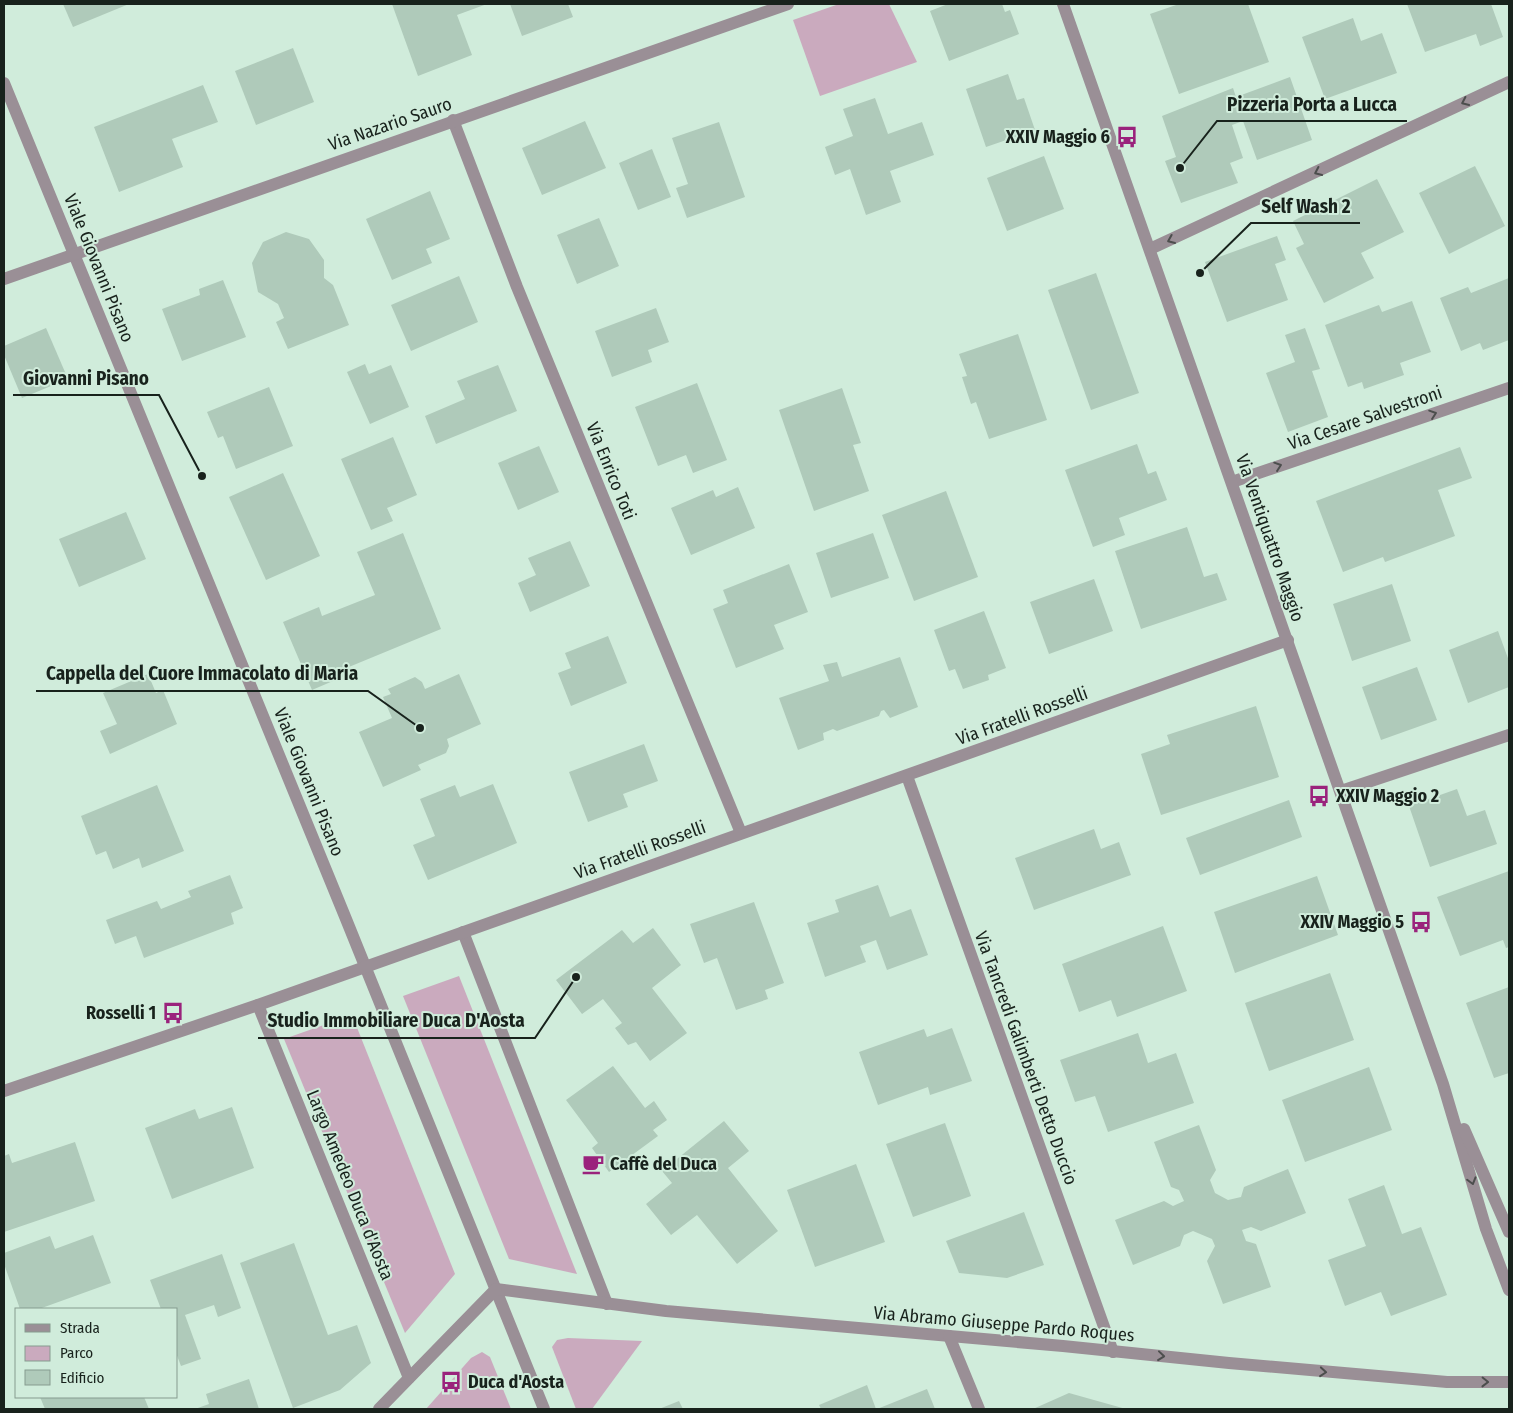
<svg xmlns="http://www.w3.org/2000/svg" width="1513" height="1413" viewBox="0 0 1513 1413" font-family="'Fira Sans Condensed',sans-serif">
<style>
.green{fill:#caaabe}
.building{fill:#afcaba}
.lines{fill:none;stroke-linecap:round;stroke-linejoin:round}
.service{stroke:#9a8f96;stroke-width:12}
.minor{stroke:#9a8f96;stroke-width:12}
.tertiary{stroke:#9a8f96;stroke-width:12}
.oneway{stroke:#4c4e4d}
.labels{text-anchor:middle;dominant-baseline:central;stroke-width:4;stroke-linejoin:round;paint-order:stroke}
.street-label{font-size:18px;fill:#18221c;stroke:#d0ecdb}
.poi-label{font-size:18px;font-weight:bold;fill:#18221c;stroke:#d0ecdb;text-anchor:end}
.leader{fill:none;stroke:#18221c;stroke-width:2}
.callout-dot{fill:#18221c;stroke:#d0ecdb;stroke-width:2}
.callout-label{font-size:19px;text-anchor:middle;font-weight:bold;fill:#18221c;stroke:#d0ecdb;stroke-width:4;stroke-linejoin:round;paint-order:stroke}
</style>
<rect width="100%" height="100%" fill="#d0ecdb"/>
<g class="green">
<path d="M839 4H889L917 62 820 96 793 20Z"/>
<path d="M459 976 577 1274 509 1259 403 996Z"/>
<path d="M352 1015 455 1274 405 1333 284 1039Z"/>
<path d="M568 1338 642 1341 592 1409H576L552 1347 557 1340Z"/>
<path d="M482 1352 490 1357 511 1409H426L471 1358Z"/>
</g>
<g class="building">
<path d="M63 4H129L73 27Z"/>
<path d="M392 4H487L457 15 472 55 418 76Z"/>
<path d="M510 4H568L573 17 522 36Z"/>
<path d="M948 4H1002L1005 12 1010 10 1019 34 949 61 930 11Z"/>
<path d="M1179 4H1248L1269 62 1179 94 1150 14Z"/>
<path d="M1407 4H1491L1503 37 1480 46 1476 34 1425 52Z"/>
<path d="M1353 18 1361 41 1382 33 1397 73 1325 99 1302 37Z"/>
<path d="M293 48 314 102 256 125 235 71Z"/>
<path d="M1008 74 1017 100 1024 98 1035 130 986 147 966 89Z"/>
<path d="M1290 77 1312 140 1257 160 1243 121 1232 125 1243 158 1230 163 1238 183 1181 203 1165 161 1176 157 1162 116 1233 88 1236 97Z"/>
<path d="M203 85 218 122 172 139 183 167 119 192 94 127Z"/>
<path d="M875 98 888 134 922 122 934 155 890 171 901 202 866 215 850 169 835 175 825 147 853 136 843 109Z"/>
<path d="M585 121 606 168 542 195 522 148Z"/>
<path d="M719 122 745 197 687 218 676 188 688 184 672 138Z"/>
<path d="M652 149 671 197 638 210 619 163Z"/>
<path d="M1044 156 1064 209 1007 231 987 178Z"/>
<path d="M1475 166 1505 226 1449 254 1419 193Z"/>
<path d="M1377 179 1404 232 1361 253 1374 278 1324 303 1296 248 1304 244 1293 221Z"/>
<path d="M430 191 450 239 426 249 432 263 392 280 366 219Z"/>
<path d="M599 218 619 266 577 284 557 235Z"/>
<path d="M286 232 309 239 324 260V278L333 285 349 325 288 349 276 322 284 318 278 304 258 292 252 263 263 242Z"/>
<path d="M1277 236 1286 260 1275 264 1288 300 1227 322 1205 262Z"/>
<path d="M1096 273 1139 393 1091 410 1048 290Z"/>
<path d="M459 276 478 322 411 351 391 305Z"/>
<path d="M1509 278V340L1483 350 1480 343 1461 351 1440 298 1468 287 1471 293Z"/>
<path d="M223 280 246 337 182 361 162 309 200 295 199 289Z"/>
<path d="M1412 301 1431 352 1400 363 1404 375 1364 389 1362 382 1348 387 1325 325 1379 305 1382 312Z"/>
<path d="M656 308 669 342 648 350 652 362 612 377 595 331Z"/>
<path d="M46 328 68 379 22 398 4 355V346Z"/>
<path d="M1305 328 1320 369 1312 371 1328 417 1288 432 1266 373 1295 362 1285 335Z"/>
<path d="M1018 334 1047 420 989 439 976 402 971 404 962 377 967 376 959 354Z"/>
<path d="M365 364 369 374 391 365 409 407 370 424 347 372Z"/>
<path d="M498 365 517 411 436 444 425 416 465 399 457 381Z"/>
<path d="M697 383 727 460 693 473 686 455 658 466 635 407Z"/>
<path d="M269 387 293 446 236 469 223 436 218 438 207 412Z"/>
<path d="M842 388 861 443 853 445 869 491 814 511 779 410Z"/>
<path d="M393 437 417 495 387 508 393 521 371 530 341 459Z"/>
<path d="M1137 444 1148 474 1156 471 1167 500 1119 518 1125 535 1093 547 1065 470Z"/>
<path d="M539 446 559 492 518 510 498 463Z"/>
<path d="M1460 447 1472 478 1438 490 1455 536 1385 562 1383 557 1343 572 1316 501Z"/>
<path d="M283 473 320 556 266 580 229 497Z"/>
<path d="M738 487 755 528 691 555 671 508 713 490 716 497Z"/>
<path d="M946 491 978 577 914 601 882 515Z"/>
<path d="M126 512 146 559 79 587 59 539Z"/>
<path d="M1187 527 1204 577 1217 573 1227 600 1141 629 1115 551Z"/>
<path d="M403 533 441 629 344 669 347 675 312 690 283 622 319 607 322 616 375 595 357 552Z"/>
<path d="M873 533 889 578 831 598 816 553Z"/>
<path d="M570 541 590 586 530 612 518 583 536 575 528 558Z"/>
<path d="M789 564 808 612 774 625 784 649 736 668 713 609 728 603 723 590Z"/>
<path d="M1094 579 1113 631 1049 654 1030 602Z"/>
<path d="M1392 584 1411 641 1352 661 1333 604Z"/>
<path d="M984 611 1006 668 988 675 989 680 963 689 955 669 949 671 934 630Z"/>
<path d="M1498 631 1509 661V687L1468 703 1449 650Z"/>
<path d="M608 636 627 683 571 706 558 673 571 668 565 653Z"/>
<path d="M900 657 918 707 890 718 884 710 881 711 879 716 837 731 833 729 823 733 824 740 798 750 779 698 829 681 823 665 837 662 842 677Z"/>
<path d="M1417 667 1437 720 1381 740 1362 687Z"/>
<path d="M148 674 156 693 163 690 177 724 110 754 100 731 117 724 103 693Z"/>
<path d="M459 674 481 724 447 739 449 746 446 753 418 765 421 770 383 787 359 732 392 718 383 697 391 694 388 689 415 677 422 682 425 689Z"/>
<path d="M1256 706 1279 777 1161 815 1141 754 1170 744 1167 735Z"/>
<path d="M644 744 658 781 623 794 628 807 588 822 569 772Z"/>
<path d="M493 784 517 843 428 880 413 845 435 836 420 799 455 785 460 797Z"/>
<path d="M157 785 184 851 142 868 139 858 113 869 106 851 96 855 81 816Z"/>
<path d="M1457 789 1467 816 1485 810 1497 844 1430 867 1409 806Z"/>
<path d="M1289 800 1302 837 1200 875 1186 838Z"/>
<path d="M1094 829 1101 849 1119 842 1131 875 1034 910 1015 858Z"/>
<path d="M1509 871V947L1506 948 1503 940 1460 956 1437 897Z"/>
<path d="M230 875 243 908 231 913 234 924 144 958 136 936 115 944 106 920 157 901 161 909 191 897 188 891Z"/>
<path d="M1317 876 1338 935 1235 973 1214 912Z"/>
<path d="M878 885 890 917 911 909 928 955 887 970 876 940 860 946 866 962 825 977 807 923 839 912 835 900Z"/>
<path d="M754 902 784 983 765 990 768 999 736 1010 717 958 704 963 690 924Z"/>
<path d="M1163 926 1187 991 1117 1017 1111 1000 1079 1012 1062 964Z"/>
<path d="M653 928 681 965 652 988 687 1033 650 1061 636 1042 628 1045 615 1028 622 1023 603 999 582 1014 556 980 622 930 633 943Z"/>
<path d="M1330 973 1354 1040 1269 1071 1245 1003Z"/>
<path d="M1509 987V1073L1494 1078 1466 1003Z"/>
<path d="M952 1028 972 1081 930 1095 928 1087 878 1105 859 1052 924 1029 927 1037Z"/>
<path d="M1138 1033 1148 1063 1176 1053 1194 1103 1108 1132 1095 1096 1075 1102 1060 1060Z"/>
<path d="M613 1066 645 1108 654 1101 667 1120 653 1130 658 1136 609 1172 592 1148 598 1143 566 1100Z"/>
<path d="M1369 1067 1392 1130 1305 1162 1282 1100Z"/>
<path d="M232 1107 254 1168 172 1199 145 1128 195 1109 199 1119Z"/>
<path d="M724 1121 749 1151 728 1168 778 1231 737 1264 697 1215 671 1235 646 1204 672 1183 662 1171Z"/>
<path d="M945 1123 971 1196 913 1217 886 1144Z"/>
<path d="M1199 1125 1216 1170 1210 1180 1215 1193 1228 1200 1241 1197 1244 1187 1288 1169 1306 1213 1261 1231 1251 1227 1242 1230 1246 1241 1256 1244 1271 1287 1223 1304 1207 1261 1215 1246 1212 1239 1193 1231 1184 1235 1180 1246 1133 1265 1115 1220 1164 1201 1173 1206 1184 1201 1179 1190 1171 1187 1154 1142Z"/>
<path d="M75 1142 95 1201 4 1232V1156L9 1154 12 1163Z"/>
<path d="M856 1164 885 1242 815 1267 787 1190Z"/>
<path d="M1384 1185 1402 1234 1421 1227 1447 1295 1391 1316 1381 1292 1345 1306 1328 1260 1366 1246 1348 1199Z"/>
<path d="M1024 1212 1044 1265 1007 1278 959 1273 946 1241Z"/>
<path d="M93 1235 111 1283 39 1309H20L4 1264V1253L50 1236 55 1249Z"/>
<path d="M294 1243 328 1335 357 1325 371 1363 340 1390 293 1408 240 1263Z"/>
<path d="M222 1254 241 1308 218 1317 214 1305 185 1315 201 1359 181 1366 176 1353V1309H161L150 1280Z"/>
<path d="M249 1379 259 1409H195L209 1404 206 1394Z"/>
<path d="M867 1385 876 1409H821L819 1405Z"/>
<path d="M927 1389 935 1409H877Z"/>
<path d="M1069 1393 1126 1409H1033Z"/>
<path d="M40 1397H144L149 1409H45Z"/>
<path d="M679 1401 683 1409H659Z"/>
</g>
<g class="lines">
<g class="service">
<path d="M463 932 607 1304"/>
<path d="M258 1005 409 1378"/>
</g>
<g class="minor">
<path d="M4 83 346 919 544 1409"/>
<path d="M453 120 517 287 741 833"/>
<path d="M1150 249 1509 82"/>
<path d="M4 279 788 4"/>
<path d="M1232 482 1509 388"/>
<path d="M907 776 1113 1352"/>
<path d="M1341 791 1509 735"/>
<path d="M4 1091 258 1005 1288 640"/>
<path d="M496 1289 666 1311 1063 1346 1229 1363 1447 1382H1509"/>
<path d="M949 1336 979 1409"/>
<path d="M379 1409 496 1289"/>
</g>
<g class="tertiary">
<path d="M1063 4 1443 1084 1486 1229 1509 1290"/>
<path d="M1464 1129 1509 1232"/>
</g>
</g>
<defs><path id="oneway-chevron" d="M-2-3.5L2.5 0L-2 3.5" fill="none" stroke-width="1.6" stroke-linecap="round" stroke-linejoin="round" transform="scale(1.25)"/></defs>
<g class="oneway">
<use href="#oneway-chevron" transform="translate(1465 102) rotate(155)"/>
<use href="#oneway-chevron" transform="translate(1318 172) rotate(155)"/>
<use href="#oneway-chevron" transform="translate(1171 240) rotate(157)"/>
<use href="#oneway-chevron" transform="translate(1433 414) rotate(-19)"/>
<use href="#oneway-chevron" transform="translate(1278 466) rotate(-19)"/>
<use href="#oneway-chevron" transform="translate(1472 1181) rotate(74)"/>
<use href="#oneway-chevron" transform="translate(1161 1356) rotate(6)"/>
<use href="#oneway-chevron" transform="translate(1323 1372) rotate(5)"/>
<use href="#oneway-chevron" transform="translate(1485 1382) rotate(1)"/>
</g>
<defs>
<g id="bus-bare" transform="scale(1.725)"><path d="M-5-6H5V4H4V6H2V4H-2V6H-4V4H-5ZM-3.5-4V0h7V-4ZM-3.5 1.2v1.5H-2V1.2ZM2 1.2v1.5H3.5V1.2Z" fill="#9a227c" stroke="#d0ecdb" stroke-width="2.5" paint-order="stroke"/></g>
<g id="cafe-bare" transform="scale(1.725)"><path d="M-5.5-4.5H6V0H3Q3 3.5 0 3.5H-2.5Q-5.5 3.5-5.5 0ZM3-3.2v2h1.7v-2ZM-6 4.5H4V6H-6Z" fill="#9a227c" stroke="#d0ecdb" stroke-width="2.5" paint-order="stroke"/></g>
</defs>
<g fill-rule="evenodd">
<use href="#bus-bare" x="1127" y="137"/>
<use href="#bus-bare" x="1319" y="796"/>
<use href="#bus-bare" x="1421" y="922"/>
<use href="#bus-bare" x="173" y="1013"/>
<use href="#cafe-bare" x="593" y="1164"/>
<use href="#bus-bare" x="451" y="1382"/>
</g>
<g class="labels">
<g class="street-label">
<text transform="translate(390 124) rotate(-19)">Via Nazario Sauro</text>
<text transform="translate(99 268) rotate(68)">Viale Giovanni Pisano</text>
<text transform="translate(1365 418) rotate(-19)">Via Cesare Salvestroni</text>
<text transform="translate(611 471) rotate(68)">Via Enrico Toti</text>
<text transform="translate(1270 538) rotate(71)">Via Ventiquattro Maggio</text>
<text transform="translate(1022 716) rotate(-20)">Via Fratelli Rosselli</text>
<text transform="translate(309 782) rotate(68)">Viale Giovanni Pisano</text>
<text transform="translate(640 850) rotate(-20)">Via Fratelli Rosselli</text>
<text transform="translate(1026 1058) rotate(70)">Via Tancredi Galimberti Detto Duccio</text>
<text transform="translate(350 1185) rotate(68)">Largo Amedeo Duca d'Aosta</text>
<text transform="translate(1004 1324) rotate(5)">Via Abramo Giuseppe Pardo Roques</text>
</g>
<g class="poi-label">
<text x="1110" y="137">XXIV Maggio 6</text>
<text x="1336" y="796" text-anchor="start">XXIV Maggio 2</text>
<text x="1404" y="922">XXIV Maggio 5</text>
<text x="156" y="1013">Rosselli 1</text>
<text x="610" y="1164" text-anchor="start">Caffè del Duca</text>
<text x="468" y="1382" text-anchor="start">Duca d'Aosta</text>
</g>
</g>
<path class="leader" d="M1180 168L1217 121H1407M1200 273L1251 223H1360M202 476L159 395H13M420 728L368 691H36M576 977L535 1038H258"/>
<g class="callout-dot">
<circle cx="1180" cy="168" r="5"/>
<circle cx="1200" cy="273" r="5"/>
<circle cx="202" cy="476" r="5"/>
<circle cx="420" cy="728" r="5"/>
<circle cx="576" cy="977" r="5"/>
</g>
<g class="callout-label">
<text x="1312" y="111">Pizzeria Porta a Lucca</text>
<text x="1306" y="213">Self Wash 2</text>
<text x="86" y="385">Giovanni Pisano</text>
<text x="202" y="680">Cappella del Cuore Immacolato di Maria</text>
<text x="396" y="1027">Studio Immobiliare Duca D'Aosta</text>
</g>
<rect width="1513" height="1413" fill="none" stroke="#18221c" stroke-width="10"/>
<rect x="15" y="1308" width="162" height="90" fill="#d0ecdb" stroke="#869b8f"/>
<rect x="25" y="1324" width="25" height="8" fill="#9a8f96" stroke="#869b8f"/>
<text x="60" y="1333" font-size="15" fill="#18221c">Strada</text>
<rect x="25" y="1346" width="25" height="15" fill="#caaabe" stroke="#869b8f"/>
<text x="60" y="1358" font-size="15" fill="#18221c">Parco</text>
<rect x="25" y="1370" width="25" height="15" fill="#afcaba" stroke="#869b8f"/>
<text x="60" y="1383" font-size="15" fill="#18221c">Edificio</text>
</svg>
